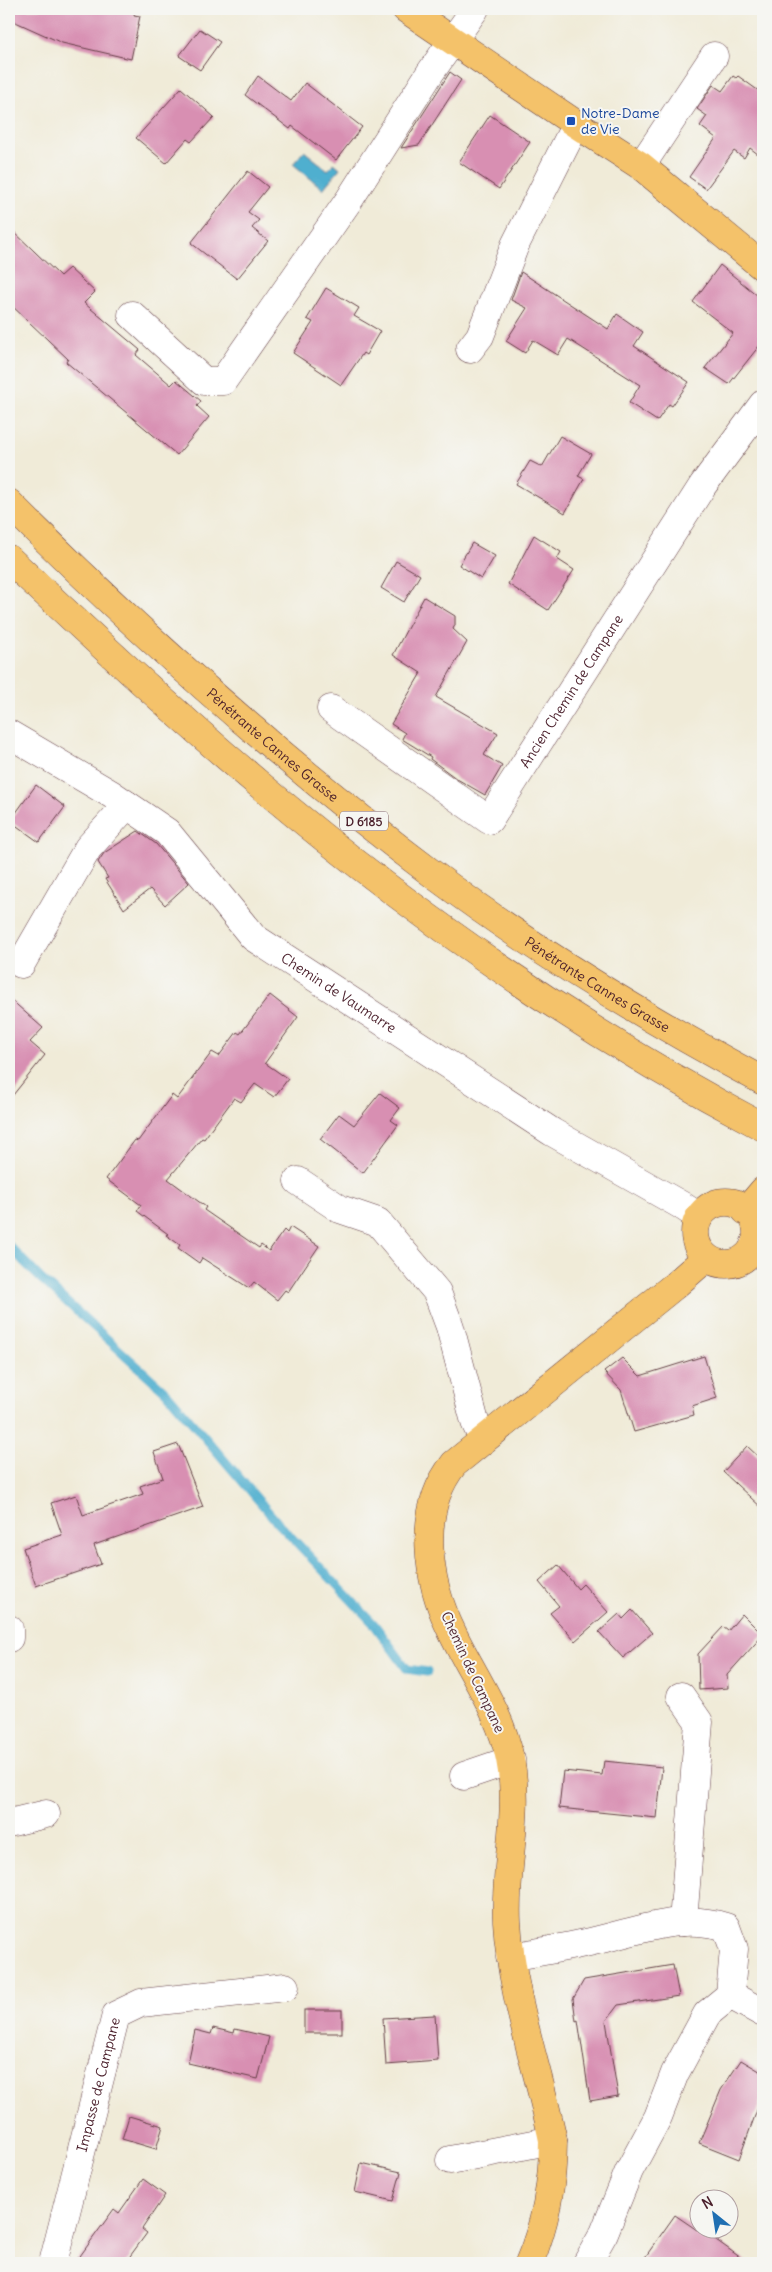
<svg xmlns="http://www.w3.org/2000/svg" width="772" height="2272" viewBox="0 0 772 2272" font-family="Delius,sans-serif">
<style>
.water{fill:#50afcf;stroke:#4d677d}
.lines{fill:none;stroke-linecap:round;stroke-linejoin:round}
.stream{stroke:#50afcf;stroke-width:9}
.building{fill:#d88fb2}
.minor-casing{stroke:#633e45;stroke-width:29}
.major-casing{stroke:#633e45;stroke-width:29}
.highway-casing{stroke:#633e45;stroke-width:29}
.minor{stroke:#fff;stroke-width:28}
.major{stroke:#f4c26a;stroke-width:28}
.highway{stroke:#f4c26a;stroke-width:28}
.transit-dot{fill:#1a4fb4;stroke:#f6f6f2;stroke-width:2}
.labels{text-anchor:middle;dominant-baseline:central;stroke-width:4;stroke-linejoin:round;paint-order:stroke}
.shield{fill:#f6f6f2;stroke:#7e6067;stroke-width:1}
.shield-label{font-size:12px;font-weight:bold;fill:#4a1f2b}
.transit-label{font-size:14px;fill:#164399;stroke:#f6f6f2;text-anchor:start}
.street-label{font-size:14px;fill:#4a1f2b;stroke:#f6f6f2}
</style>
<rect width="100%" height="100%" fill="#f6f6f2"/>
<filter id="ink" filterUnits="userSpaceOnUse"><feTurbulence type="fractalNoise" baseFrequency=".02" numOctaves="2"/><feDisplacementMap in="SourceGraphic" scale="10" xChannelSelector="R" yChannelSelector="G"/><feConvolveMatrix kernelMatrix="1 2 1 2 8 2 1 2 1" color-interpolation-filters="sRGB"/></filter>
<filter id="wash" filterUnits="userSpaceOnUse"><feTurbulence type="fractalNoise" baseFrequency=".0096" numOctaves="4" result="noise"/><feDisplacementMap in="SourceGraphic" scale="20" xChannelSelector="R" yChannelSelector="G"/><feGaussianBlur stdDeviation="1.12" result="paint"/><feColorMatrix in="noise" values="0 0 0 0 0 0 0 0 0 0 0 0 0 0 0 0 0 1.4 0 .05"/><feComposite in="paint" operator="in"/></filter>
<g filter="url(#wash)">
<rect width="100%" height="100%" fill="#f0ebd8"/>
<path class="water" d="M304 151 328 170 334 163 340 168 323 189 293 164Z"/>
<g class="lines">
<path class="stream" d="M9 1246 40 1278 167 1393 277 1522 374 1624 407 1669 427 1672"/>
</g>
<g id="blocks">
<g class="building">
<path d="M9 9H135L134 15 140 16 131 59 62 43 9 19Z"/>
<path d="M200 29 220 42 200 70 179 56Z"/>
<path d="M450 72 461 80 419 145 401 148Z"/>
<path d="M258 76 291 101 305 83 362 127 336 160 292 126 290 129 245 95Z"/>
<path d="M733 76 736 78 738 76 763 94V158L750 148 744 158 734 151 706 189 689 177 716 138 700 126 707 116 697 109 713 85 722 91Z"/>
<path d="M181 88 214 117 191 142 187 139 166 163 136 138Z"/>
<path d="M490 115 530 142 499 189 459 162Z"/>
<path d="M248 171 268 187 248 212 259 220 252 228 268 241 237 279 191 243Z"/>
<path d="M9 227 60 276 69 268 95 292 84 303 140 350 136 355 171 385 176 380 201 401 197 406 209 417 177 455 66 362 68 359 9 303Z"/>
<path d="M720 265 763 300V341L729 384 705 368 733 333 693 302Z"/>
<path d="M521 272 608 329 617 314 643 332 634 346 689 382 672 406 669 404 657 421 629 403 640 385 568 339 558 355 533 340 525 353 506 341 527 308 511 300Z"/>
<path d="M326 288 359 308 354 316 380 331 366 355 363 353 341 385 293 353 313 322 307 319Z"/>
<path d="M560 436 591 454 578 476 584 479 565 513 516 484 530 461 542 467Z"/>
<path d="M534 535 561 552 557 559 574 570 548 610 508 584Z"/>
<path d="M472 543 495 556 481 579 459 565Z"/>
<path d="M396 561 420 575 404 602 381 588Z"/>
<path d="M424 597 455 616V625L453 629 467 642 436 697 498 733 484 755 502 766 485 795 457 779 430 759 431 757 402 739 405 733 391 724 421 673 393 655Z"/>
<path d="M36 785 65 807 39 842 10 821Z"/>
<path d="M138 831 156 844 189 883 165 905 150 889 124 909 105 879 108 878 98 862 104 853Z"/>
<path d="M270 995 298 1017 265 1063 288 1079 274 1097 255 1084 241 1102 234 1098 204 1139 202 1138 168 1179 206 1207 204 1210 259 1248 261 1245 269 1251 284 1230 287 1233 290 1227 319 1246 288 1292 285 1290 277 1300 254 1282 249 1288 202 1258 199 1263 178 1248 180 1245 166 1235 168 1234 137 1211 141 1205 106 1179 135 1140 138 1141 172 1095 177 1099 212 1052 219 1056 237 1032 240 1034Z"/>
<path d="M9 998 43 1028 30 1042 45 1055 9 1100Z"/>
<path d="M380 1093 400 1108 391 1120 398 1125 363 1173 320 1139 339 1114 354 1125Z"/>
<path d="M704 1356 717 1398 692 1406 694 1415 634 1432 621 1390 604 1372 622 1358 640 1376Z"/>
<path d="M178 1444 203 1507 94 1545 101 1564 36 1586 23 1548 62 1535 51 1503 76 1495 83 1515 143 1494 140 1486 163 1478 154 1452Z"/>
<path d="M747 1446 763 1461V1509L723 1472Z"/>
<path d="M558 1565 578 1589 583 1584 608 1612 575 1641 550 1613 559 1606 539 1582Z"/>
<path d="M632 1610 652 1633 623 1658 599 1632 619 1614 623 1619Z"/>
<path d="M742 1614 763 1635 727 1675 728 1688 699 1690 698 1654 723 1627 728 1631Z"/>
<path d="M604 1761 662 1767 657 1818 559 1808 563 1771 602 1775Z"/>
<path d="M673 1965 679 1996 618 2005 606 2021 618 2096 590 2101 578 2020 576 2021 573 1999 584 1980Z"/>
<rect x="304" y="2010" width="38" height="23"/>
<path d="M435 2015 438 2061 386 2065 383 2018Z"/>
<path d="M213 2028 234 2033 235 2029 269 2037 258 2079 188 2063 195 2030 211 2034Z"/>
<path d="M741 2060 763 2073V2094L739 2159 699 2143 721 2090Z"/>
<path d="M129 2116 163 2126 156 2149 122 2139Z"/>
<path d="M361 2163 401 2172 393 2201 355 2192Z"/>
<path d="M143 2179 165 2195 142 2229 147 2233 125 2263H75L114 2209 119 2213Z"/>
<path d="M675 2215 697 2230 698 2227 748 2263H641Z"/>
</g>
</g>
</g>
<g filter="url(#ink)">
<use href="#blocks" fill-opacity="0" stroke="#633e45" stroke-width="1"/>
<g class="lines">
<g class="minor-casing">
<g id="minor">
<path d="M641 166 714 56"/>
<path d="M132 315 204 381H223L349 200 430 73 475 9"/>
<path d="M470 349 480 336 515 245 576 124"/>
<path id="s1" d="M331 709 489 820 703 485 763 404"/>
<path id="s2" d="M9 734 111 794 167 832 253 937 552 1132 681 1205 699 1217"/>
<path d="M21 964 88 848 127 805"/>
<path d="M298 1181 340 1209 378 1222 437 1292 450 1327 475 1422 483 1439"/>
<path d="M754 1245 763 1249"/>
<path d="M9 1629V1638"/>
<path d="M681 1696 699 1722 683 1922"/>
<path d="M464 1776 511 1760"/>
<path d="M9 1823 46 1814"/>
<path d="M510 1957C540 1952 569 1947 598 1940 642 1930 681 1913 726 1927L734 1949 730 1995 707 2014 675 2073 658 2117 629 2171 604 2233 587 2263"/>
<path d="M730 1995 763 2013"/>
<path d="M450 2160 553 2140"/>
<path id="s3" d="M53 2263 116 2015 141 2003 285 1987"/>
</g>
</g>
<g class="major-casing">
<g id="major">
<path d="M406 9 576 124 641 166 763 267"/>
<circle cx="726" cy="1233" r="31"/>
<path d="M746 1211 763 1191"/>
<path d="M529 2263C546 2223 553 2183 553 2140 538 2067 511 1996 507 1921 504 1868 521 1813 510 1759 501 1713 472 1674 452 1632 427 1581 416 1511 454 1464L674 1286 706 1258"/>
</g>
</g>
<g class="highway-casing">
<g id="highway">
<path id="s4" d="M9 503C143 637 286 764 438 878 540 954 651 1021 763 1081"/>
<path d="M9 559C91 636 174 713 260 785 415 916 584 1033 763 1127"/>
</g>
</g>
<use href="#minor" class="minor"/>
<use href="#major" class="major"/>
<use href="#highway" class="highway"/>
</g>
</g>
<rect class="transit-dot" x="566" y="116" width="10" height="10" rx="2.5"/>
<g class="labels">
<rect class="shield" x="340" y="811.5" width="48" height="19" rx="4"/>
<g class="shield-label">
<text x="364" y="821">D 6185</text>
</g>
<g class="transit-label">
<text x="581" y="113">Notre-Dame<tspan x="581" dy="16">de Vie</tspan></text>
</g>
<g class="street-label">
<text stroke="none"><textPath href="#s1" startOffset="346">Ancien Chemin de Campane</textPath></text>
<text stroke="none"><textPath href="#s4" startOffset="358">Pénétrante Cannes Grasse</textPath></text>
<text stroke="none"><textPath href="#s4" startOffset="762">Pénétrante Cannes Grasse</textPath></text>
<text stroke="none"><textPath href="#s2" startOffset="424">Chemin de Vaumarre</textPath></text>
<text transform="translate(473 1672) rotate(65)">Chemin de Campane</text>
<text stroke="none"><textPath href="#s3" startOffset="184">Impasse de Campane</textPath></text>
</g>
</g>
<rect width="772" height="2272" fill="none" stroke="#f6f6f2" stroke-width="30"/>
<g transform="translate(714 2214) rotate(330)"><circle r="24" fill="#f6f6f2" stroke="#b1a0a2"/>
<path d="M0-4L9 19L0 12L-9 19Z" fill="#1f6fb2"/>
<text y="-8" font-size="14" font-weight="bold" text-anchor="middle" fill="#4a1f2b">N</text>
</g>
</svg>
